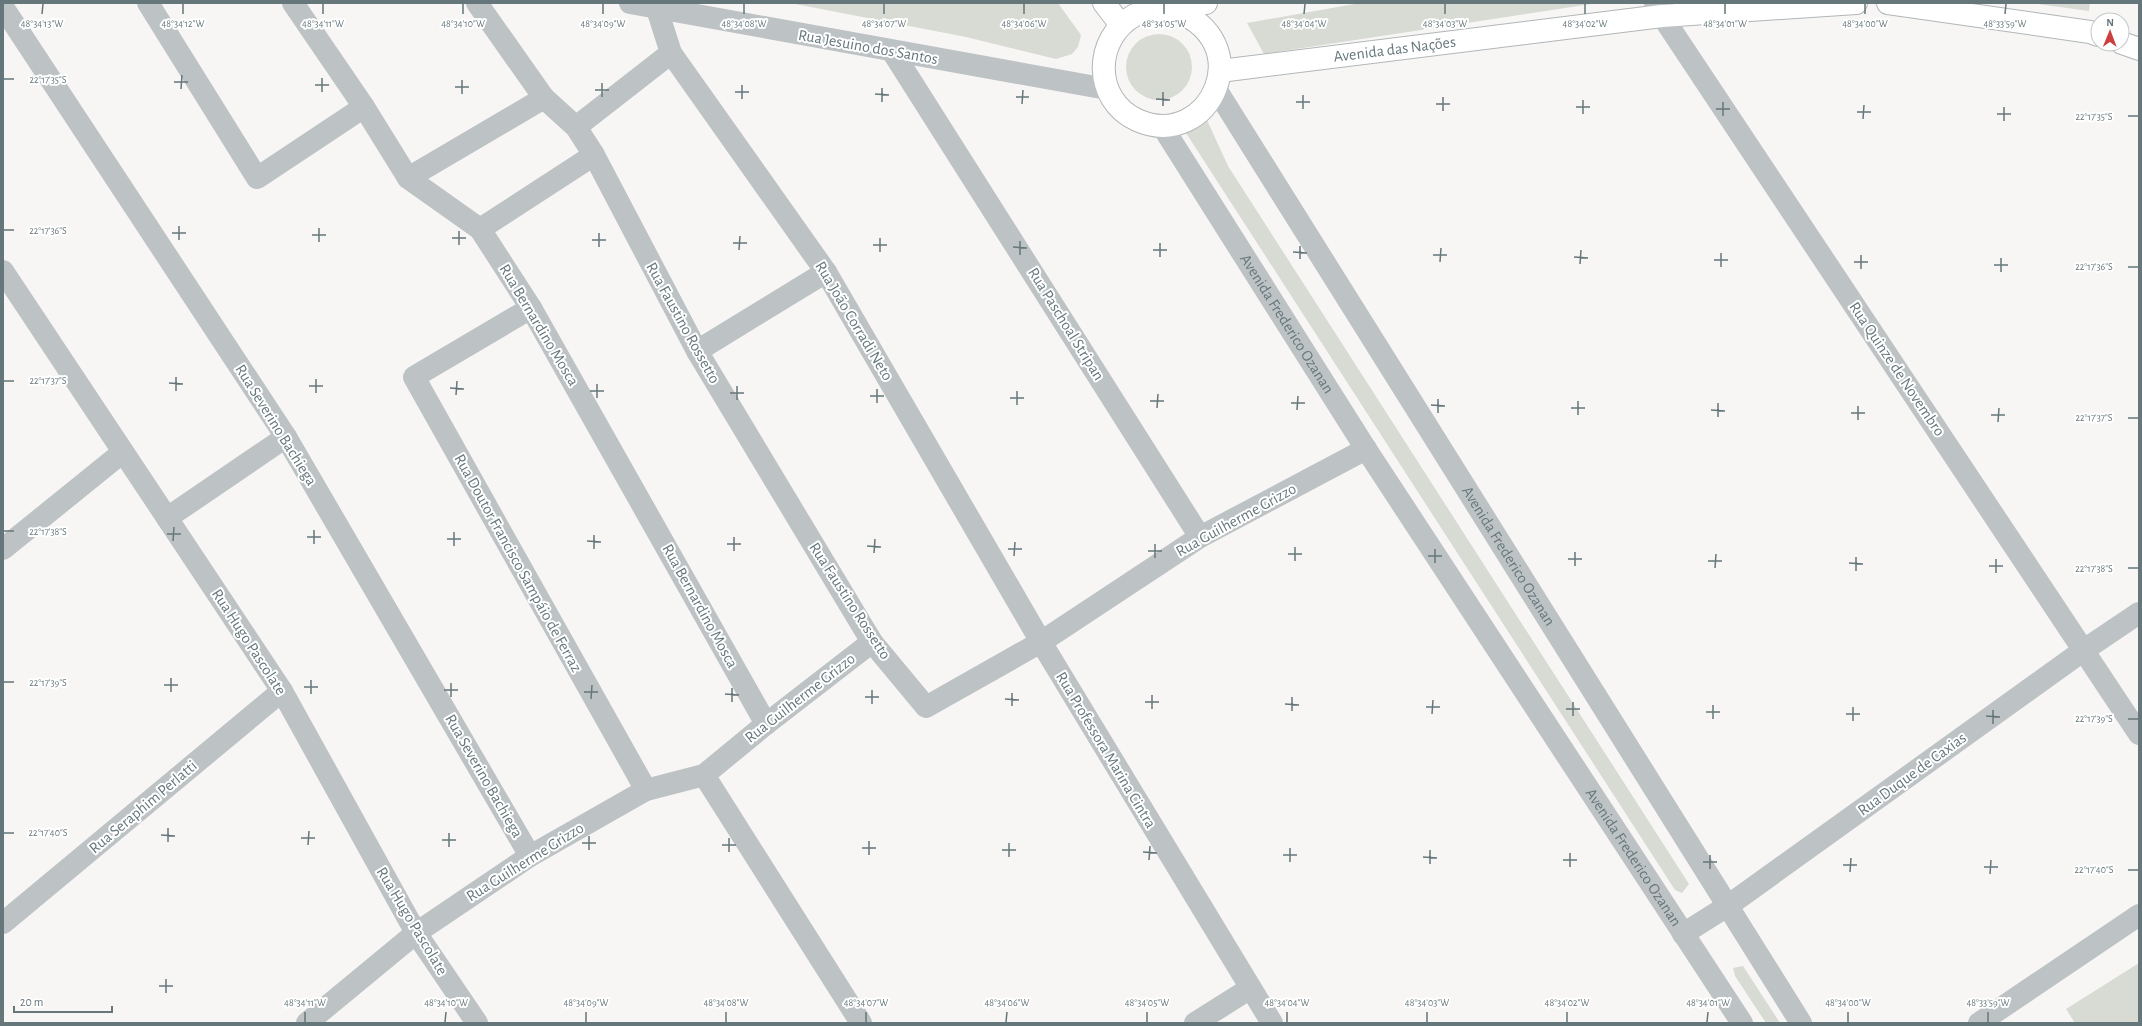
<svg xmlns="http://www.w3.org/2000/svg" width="2142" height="1026" viewBox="0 0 2142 1026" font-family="'Alegreya Sans',sans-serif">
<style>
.green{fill:#d8dbd4}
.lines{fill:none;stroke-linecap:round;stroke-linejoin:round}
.major-casing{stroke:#b1b6b8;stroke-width:24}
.minor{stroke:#bdc2c4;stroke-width:22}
.major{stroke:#fff;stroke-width:22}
.ticks{fill:none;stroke:#66777b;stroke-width:1.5}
.labels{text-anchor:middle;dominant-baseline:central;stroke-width:4;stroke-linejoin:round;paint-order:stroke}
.street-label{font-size:16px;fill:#66777b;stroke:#fff}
.ticks-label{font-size:10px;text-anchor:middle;fill:#66777b;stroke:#fff;stroke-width:4;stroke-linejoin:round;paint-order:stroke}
</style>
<rect width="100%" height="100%" fill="#f7f6f4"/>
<g class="green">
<path d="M790 3H1058L1081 35 1078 47 1072 54 1056 59 966 37Z"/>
<path d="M1360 3H1598L1264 54 1247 23Z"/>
<path d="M2030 3H2090L2089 11Z"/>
<circle cx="1159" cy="67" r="33"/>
<path d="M1207 120 1228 166 1689 884 1682 893 1675 890 1186 133Z"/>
<path d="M2139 963V1023H2075L2066 1009Z"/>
<path d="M1743 966 1780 1023H1766L1735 976 1733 968Z"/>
</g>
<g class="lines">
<g class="major-casing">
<g id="major">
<path d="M1104 3 1121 25"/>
<path d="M1888 3 2090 32 2098 35"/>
<path d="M1170 9C1263 38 1210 153 1137 120 1093 100 1093 38 1135 15 1146 9 1158 10 1170 9 1182 8 1195 5 1206 3"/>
<path d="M2122 43 2139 49"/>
<path id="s3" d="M1220 71 1662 16 1856 3"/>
</g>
</g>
<g class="minor">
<path d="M148 3 257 178 364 107"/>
<path d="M293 3 364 107 408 178 480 229 531 308 766 724"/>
<path d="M477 3 544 98 576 127 594 155 697 351 872 642 926 707 1041 642 1200 537 1366 449"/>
<path d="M630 3 1107 89"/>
<path d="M1655 3 1662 16 2139 734"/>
<path d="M3 7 286 437 530 856"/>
<path d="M657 9 671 53 826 272 1041 642 1272 1023"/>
<path d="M892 51 1200 537"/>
<path id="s1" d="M1216 89 1801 1023"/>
<path id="s2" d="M1162 126 1366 449 1742 1023"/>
<path d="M576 127 671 53"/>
<path d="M408 178 544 98"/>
<path d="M480 229 594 155"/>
<path d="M3 271 282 691 416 933 477 1023"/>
<path d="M531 308 414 377 646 790"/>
<path d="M697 351 826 272"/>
<path d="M167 518 286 437"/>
<path d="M3 549 123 452"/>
<path d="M704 775 861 1023"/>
<path d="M3 923 282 691"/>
<path d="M1683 934 1729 905 2084 650 2139 613"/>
<path d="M307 1023 416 933 530 856 646 790 704 775 766 724 872 642"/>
<path d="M1195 1023 1249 989"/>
<path d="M1979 1023 2139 915"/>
</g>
<use href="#major" class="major"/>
</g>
<path class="ticks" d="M42 14 43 4M183 14V4M323 14V4M463 14V4M603 14V4M744 14V4M884 14V4M1024 14V4M1164 14V4M1304 14 1305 4M1445 14V4M1585 14V4M1725 14V4M1865 14V4M2005 14 2006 4M4 79H14M174 82H188M315 85H329M455 87H469M181 89 182 75M595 90H609M322 92V78M735 92H749M462 94V80M875 94 889 95M602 97V83M1016 97H1029M742 99V85M1156 99 1170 100M882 102V88M1296 102H1310M1022 104 1023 90M1436 104H1450M1163 106V92M1576 107H1590M1303 109V95M1716 109H1730M1443 111V97M1857 112H1871M1583 114V100M1997 114H2011M1723 116V102M2128 116H2138M1863 119 1864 105M2004 121V107M4 230H14M172 233H186M312 235H326M452 238H466M179 240V226M592 240H606M319 242V228M733 243H747M459 245V231M873 245H887M599 247V233M1013 247 1027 248M739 250 740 236M1153 250H1167M880 252V238M1293 252 1307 253M1020 255V241M1433 255H1447M1160 257V243M1574 257 1588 258M1300 259V246M1714 260H1728M1440 262 1441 248M1854 262H1868M1580 264 1581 250M1994 265H2008M1721 267V253M2128 267H2138M1861 269V255M2001 272V258M4 381H14M169 383 183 384M309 386H323M450 388 464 389M176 391V377M590 391H604M316 393V379M730 393H744M456 395 457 381M870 396H884M597 398V384M1010 398H1024M737 400V386M1150 401H1164M877 403V389M1291 403H1305M1017 405V391M1431 405 1445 406M1157 408 1158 394M1571 408H1585M1297 410 1298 396M1711 410 1725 411M1438 413V399M1851 413H1865M1578 415V401M1991 415H2005M1718 417V403M2128 418H2138M1858 420V406M1998 422 1999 408M4 531H14M167 534H181M307 537H321M447 539H461M173 541 174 527M587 541 601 542M314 544V530M727 544H741M454 546V532M867 546 881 547M594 549V535M1008 549H1022M734 551V537M1148 551H1162M874 553 875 539M1288 554H1302M1014 556 1015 542M1428 556H1442M1155 558V544M1568 559H1582M1295 561V547M1708 561H1722M1435 563V549M1849 563 1863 564M1575 566V552M1989 566H2003M1715 568 1716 554M2128 568H2138M1856 571V557M1996 573V559M4 682H14M164 685H178M304 687H318M444 690H458M171 692V678M584 692H598M311 694V680M725 694 739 695M451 697V683M865 697H879M591 699 592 685M1005 699 1019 700M732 702V688M1145 702H1159M872 704V690M1285 704 1299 705M1012 706V693M1426 707H1440M1152 709V695M1566 709H1580M1292 711V697M1706 712H1720M1432 714 1433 700M1846 714H1860M1573 716V702M1986 716 2000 717M1713 719V705M2128 719H2138M1853 721V707M1993 724V710M4 833H14M161 835 175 836M301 838H315M442 840H456M168 842V828M582 843H596M308 845 309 831M722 845H736M449 847V833M862 848H876M589 850V836M1002 850H1016M729 852V838M1143 852 1157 853M869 855V841M1283 855H1297M1009 857V843M1423 857 1437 858M1149 860 1150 846M1563 860H1577M1290 862V848M1703 862H1717M1430 864V850M1843 865H1857M1570 867V853M1984 867H1998M1710 869V855M2128 870H2138M1850 872 1851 858M1990 874 1991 860M159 986H173M166 993V979M305 1022V1012M445 1022 446 1012M586 1022V1012M726 1022V1012M866 1022V1012M1006 1022 1007 1012M1147 1022V1012M1287 1022V1012M1427 1022V1012M1567 1022V1012M1707 1022 1708 1012M1848 1022V1012M1988 1022V1012"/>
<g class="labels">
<g class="street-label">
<text transform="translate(868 47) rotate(10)">Rua Jesuino dos Santos</text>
<text stroke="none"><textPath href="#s3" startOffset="176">Avenida das Nações</textPath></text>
<text transform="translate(854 321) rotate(59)">Rua João Corradi Neto</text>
<text transform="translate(683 323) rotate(61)">Rua Faustino Rossetto</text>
<text transform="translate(1066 324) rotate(58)">Rua Paschoal Stripan</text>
<text stroke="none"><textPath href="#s2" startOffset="234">Avenida Frederico Ozanan</textPath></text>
<text transform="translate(539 325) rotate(59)">Rua Bernardino Mosca</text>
<text transform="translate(1897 369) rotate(56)">Rua Quinze de Novembro</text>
<text transform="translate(276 425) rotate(58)">Rua Severino Bachiega</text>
<text transform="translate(1236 520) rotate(-29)">Rua Guilherme Grizzo</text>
<text stroke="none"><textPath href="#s1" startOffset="551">Avenida Frederico Ozanan</textPath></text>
<text transform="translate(518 563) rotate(61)">Rua Doutor Francisco Sampáio de Ferraz</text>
<text transform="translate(850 601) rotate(57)">Rua Faustino Rossetto</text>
<text transform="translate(700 606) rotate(61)">Rua Bernardino Mosca</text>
<text transform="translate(249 642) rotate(57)">Rua Hugo Pascolate</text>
<text transform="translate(800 698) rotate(-38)">Rua Guilherme Grizzo</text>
<text transform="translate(1106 750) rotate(59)">Rua Professora Marina Cintra</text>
<text transform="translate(1912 774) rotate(-36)">Rua Duque de Caxias</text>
<text transform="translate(484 776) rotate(60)">Rua Severino Bachiega</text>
<text transform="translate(143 807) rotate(-40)">Rua Seraphim Perlatti</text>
<text stroke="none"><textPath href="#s2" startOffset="870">Avenida Frederico Ozanan</textPath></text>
<text transform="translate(525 862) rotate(-32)">Rua Guilherme Grizzo</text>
<text transform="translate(412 921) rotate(59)">Rua Hugo Pascolate</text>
</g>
</g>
<g class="ticks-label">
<text x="42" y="27">48°34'13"W</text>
<text x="183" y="27">48°34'12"W</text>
<text x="323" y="27">48°34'11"W</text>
<text x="463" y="27">48°34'10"W</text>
<text x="603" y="27">48°34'09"W</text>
<text x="744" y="27">48°34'08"W</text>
<text x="884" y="27">48°34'07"W</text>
<text x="1024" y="27">48°34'06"W</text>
<text x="1164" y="27">48°34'05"W</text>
<text x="1304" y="27">48°34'04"W</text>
<text x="1445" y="27">48°34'03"W</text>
<text x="1585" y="27">48°34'02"W</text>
<text x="1725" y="27">48°34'01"W</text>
<text x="1865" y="27">48°34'00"W</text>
<text x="2005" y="27">48°33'59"W</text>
<text x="48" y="83">22°17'35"S</text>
<text x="2094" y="120">22°17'35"S</text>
<text x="48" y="234">22°17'36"S</text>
<text x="2094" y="270">22°17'36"S</text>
<text x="48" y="384">22°17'37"S</text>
<text x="2094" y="421">22°17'37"S</text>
<text x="48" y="535">22°17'38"S</text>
<text x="2094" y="572">22°17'38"S</text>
<text x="48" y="686">22°17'39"S</text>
<text x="2094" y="722">22°17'39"S</text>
<text x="48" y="836">22°17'40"S</text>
<text x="2094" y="873">22°17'40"S</text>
<text x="305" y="1006">48°34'11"W</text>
<text x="446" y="1006">48°34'10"W</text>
<text x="586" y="1006">48°34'09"W</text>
<text x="726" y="1006">48°34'08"W</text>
<text x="866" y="1006">48°34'07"W</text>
<text x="1007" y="1006">48°34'06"W</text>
<text x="1147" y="1006">48°34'05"W</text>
<text x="1287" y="1006">48°34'04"W</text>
<text x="1427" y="1006">48°34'03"W</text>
<text x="1567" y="1006">48°34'02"W</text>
<text x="1708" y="1006">48°34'01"W</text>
<text x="1848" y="1006">48°34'00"W</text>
<text x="1988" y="1006">48°33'59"W</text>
</g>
<rect width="2142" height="1026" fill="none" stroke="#66777b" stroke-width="8"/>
<g transform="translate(2110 32) rotate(1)"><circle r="19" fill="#ffffff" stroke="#c2c9ca"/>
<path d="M0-3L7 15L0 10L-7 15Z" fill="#cc3f3f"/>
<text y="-6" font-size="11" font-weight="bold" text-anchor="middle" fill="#66777b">N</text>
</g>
<path d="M14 1006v6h98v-6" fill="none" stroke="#66777b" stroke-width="2"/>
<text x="20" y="1006" font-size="12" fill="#66777b" stroke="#ffffff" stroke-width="3" paint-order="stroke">20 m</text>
</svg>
